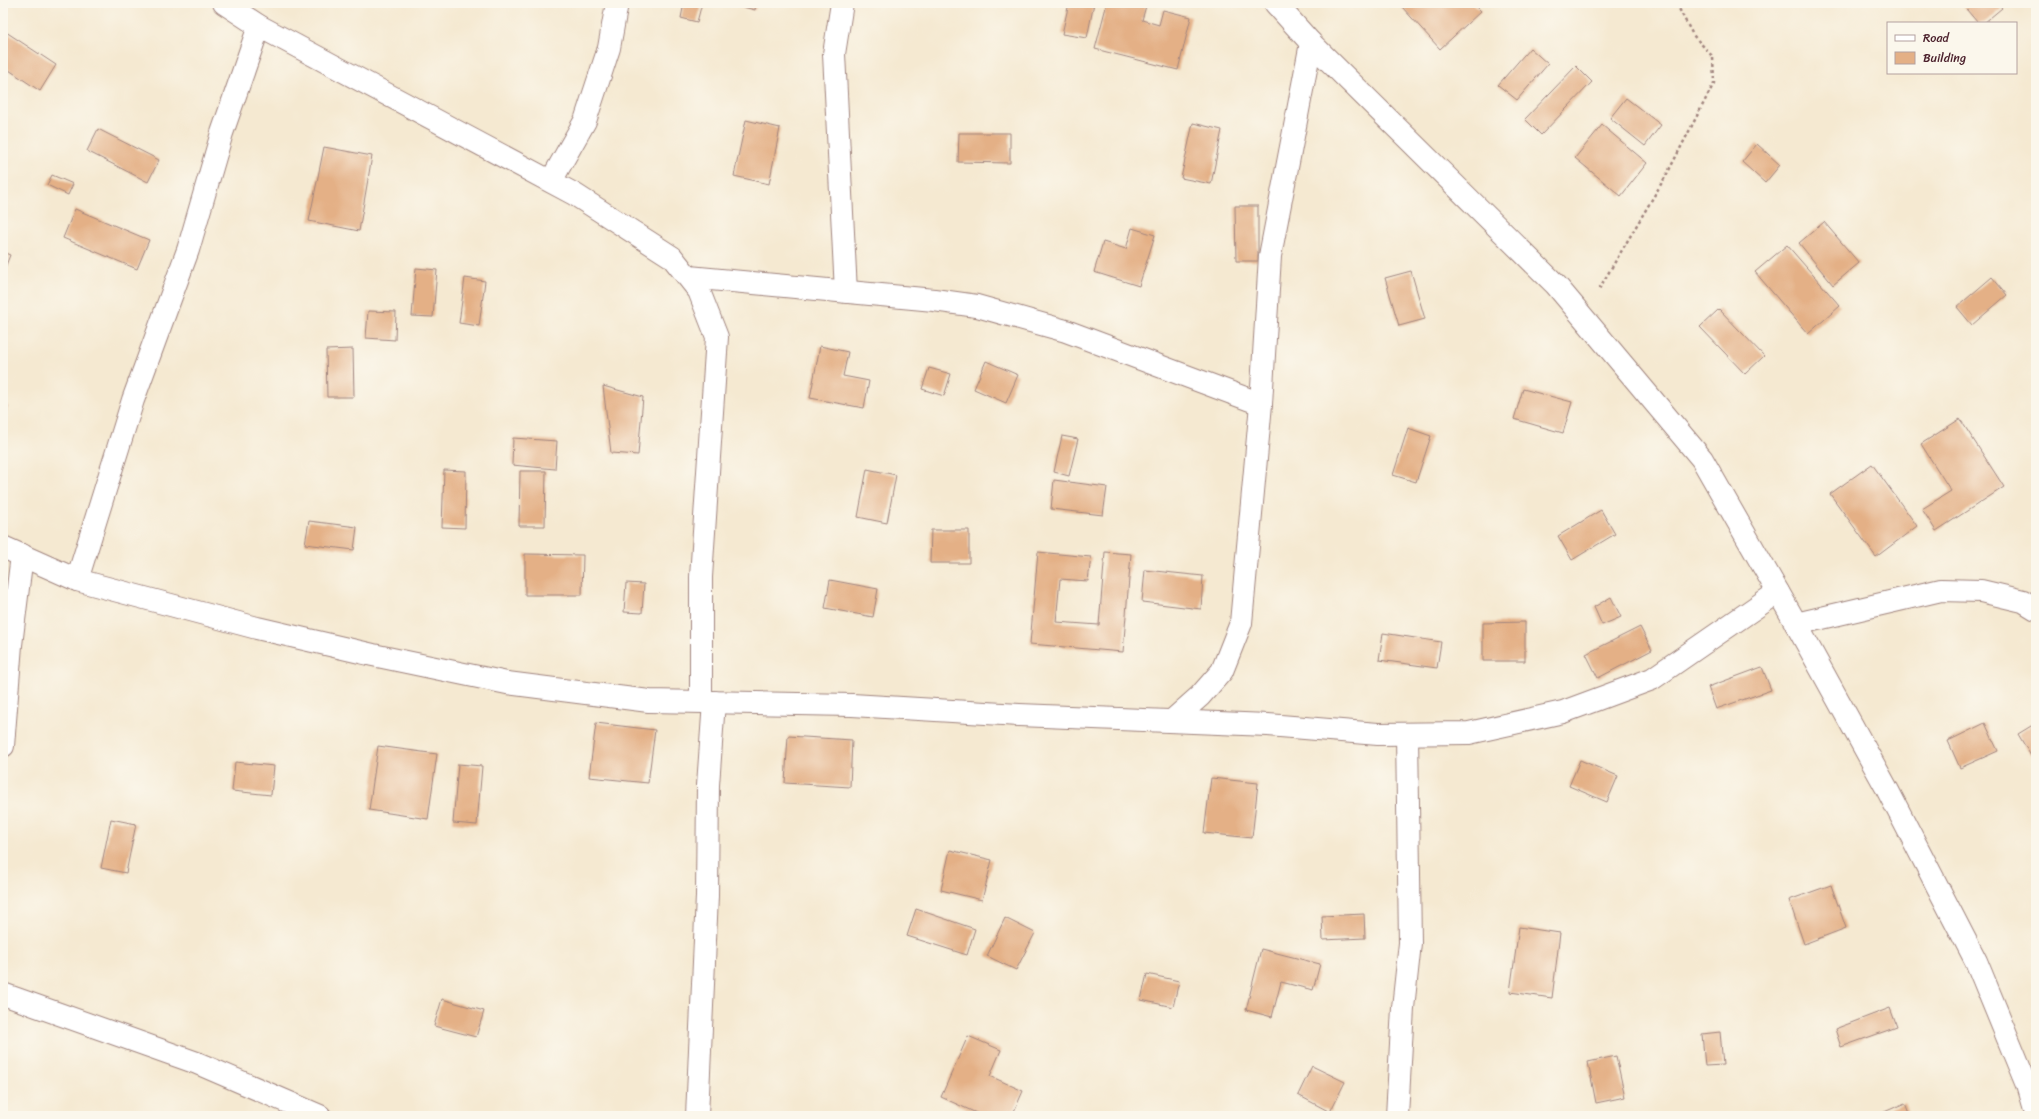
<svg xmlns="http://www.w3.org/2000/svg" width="2039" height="1119" viewBox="0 0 2039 1119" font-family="Sriracha,sans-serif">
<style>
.building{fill:#e4b086}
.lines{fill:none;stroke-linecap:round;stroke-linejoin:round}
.minor-casing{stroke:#a0847e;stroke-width:24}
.path{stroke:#a0847e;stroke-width:2.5;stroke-dasharray:3 3;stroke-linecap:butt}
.minor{stroke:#fff;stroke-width:22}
</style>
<rect width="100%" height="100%" fill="#fbf7ec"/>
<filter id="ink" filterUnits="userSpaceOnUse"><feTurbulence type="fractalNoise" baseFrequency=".025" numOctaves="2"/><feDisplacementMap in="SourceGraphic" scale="8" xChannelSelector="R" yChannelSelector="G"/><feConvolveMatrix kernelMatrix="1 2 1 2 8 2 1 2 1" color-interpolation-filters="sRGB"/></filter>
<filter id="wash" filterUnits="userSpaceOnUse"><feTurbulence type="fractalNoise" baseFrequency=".012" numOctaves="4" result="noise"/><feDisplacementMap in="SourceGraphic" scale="16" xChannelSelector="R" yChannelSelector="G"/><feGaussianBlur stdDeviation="0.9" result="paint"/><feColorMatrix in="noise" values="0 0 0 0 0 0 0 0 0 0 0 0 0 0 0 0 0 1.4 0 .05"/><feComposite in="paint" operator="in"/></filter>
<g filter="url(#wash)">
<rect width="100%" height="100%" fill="#f5e9d1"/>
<g id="blocks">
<g class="building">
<path d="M684 3H702L697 22 681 18Z"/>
<path d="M727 3H756L755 10Z"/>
<path d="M1069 3H1094L1087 38 1062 34Z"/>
<path d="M1107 3H1134L1146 6 1142 20 1159 25 1163 10 1191 17 1178 70 1095 49Z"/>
<path d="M1407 3H1473L1481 11 1440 49 1402 7Z"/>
<path d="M1961 3H1998L2002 8 1984 23H1978Z"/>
<path d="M3 30 56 65 40 91 3 66Z"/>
<path d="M1530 48 1548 64 1517 100 1498 85Z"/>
<path d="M1576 66 1592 82 1541 135 1525 119Z"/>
<path d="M1626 98 1661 125 1645 146 1610 118Z"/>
<path d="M746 120 780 128 769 184 734 176Z"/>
<path d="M1193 123 1222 130 1211 184 1181 178Z"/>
<path d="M1602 125 1647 163 1621 196 1575 158Z"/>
<path d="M98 129 159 160 148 182 87 151Z"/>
<path d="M959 133H1010V163L958 162Z"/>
<path d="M1757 144 1780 165 1765 183 1742 162Z"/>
<path d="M324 147 372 156 359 231 309 221Z"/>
<path d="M52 175 73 184 68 195 47 185Z"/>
<path d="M1235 206H1258V261H1236Z"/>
<path d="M75 209 149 240 137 269 63 238Z"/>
<path d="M1824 222 1859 263 1833 285 1799 243Z"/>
<path d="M1132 228 1155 235 1139 286 1094 272 1103 242 1126 249Z"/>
<path d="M1787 245 1840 306 1808 334 1755 272Z"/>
<path d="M3 252 10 255 3 273Z"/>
<path d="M416 268 437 270 433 317 412 316Z"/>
<path d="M1411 271 1425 319 1399 326 1385 278Z"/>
<path d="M1992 277 2007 295 1972 325 1957 307Z"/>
<path d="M465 278 485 281 479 326 459 323Z"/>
<path d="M1719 309 1764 356 1745 374 1700 327Z"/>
<path d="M368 311 396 312 395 340 366 338Z"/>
<path d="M820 346 848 352 843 376 869 381 864 408 810 398Z"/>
<path d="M353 349 354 397H327L326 350Z"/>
<path d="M986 361 1018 375 1006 403 974 389Z"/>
<path d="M929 368 951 374 944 396 922 389Z"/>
<path d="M603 386 643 397 638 455 611 453Z"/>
<path d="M1523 389 1572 402 1563 433 1514 419Z"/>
<path d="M3 405 8 406 3 421Z"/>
<path d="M1960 419 2004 487 1936 531 1922 509 1951 491 1921 444Z"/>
<path d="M1408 428 1431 436 1416 482 1393 475Z"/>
<path d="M1062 436 1078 439 1069 476 1054 472Z"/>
<path d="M513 438 557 441 555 469 512 465Z"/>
<path d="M1872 464 1917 526 1876 557 1830 494Z"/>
<path d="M867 469 896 475 887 523 858 517Z"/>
<path d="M444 470 466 471 465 528 442 527Z"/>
<path d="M520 471H546L545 526H519Z"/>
<path d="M1054 480 1107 487 1103 515 1051 509Z"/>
<path d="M1601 510 1615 534 1572 560 1558 536Z"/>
<path d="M309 521 357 527 354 550 305 544Z"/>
<path d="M931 530H969V563H930Z"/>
<path d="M1038 552 1091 557 1088 581 1060 579 1056 622 1099 625 1105 552 1131 554 1123 652 1030 644Z"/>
<path d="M525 554 583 555 582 595H525Z"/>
<path d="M1145 570 1203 576 1201 609 1142 602Z"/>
<path d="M830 580 878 589 873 617 825 608Z"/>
<path d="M626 583 644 584 642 613 624 612Z"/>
<path d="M1611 597 1621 617 1602 625 1594 607Z"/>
<path d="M1525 622V661H1483V623Z"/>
<path d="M1640 627 1652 650 1598 678 1586 654Z"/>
<path d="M1383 633 1441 642 1437 668 1379 660Z"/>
<path d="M1762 667 1771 690 1716 709 1708 687Z"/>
<path d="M596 723 655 730 648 783 589 777Z"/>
<path d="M1985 723 1998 751 1960 768 1948 741Z"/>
<path d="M2036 723V753L2031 756 2018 734Z"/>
<path d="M788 736 852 740 850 787 785 783Z"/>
<path d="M378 746 437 754 428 819 369 810Z"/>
<path d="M1580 760 1618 776 1607 802 1569 786Z"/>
<path d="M235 762 274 766 271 795 232 791Z"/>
<path d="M458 764 482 766 477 825 453 823Z"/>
<path d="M1211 778 1258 783 1252 838 1204 833Z"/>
<path d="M111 819 136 824 126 873 101 868Z"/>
<path d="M950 850 992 860 982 900 941 890Z"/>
<path d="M1831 885 1846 928 1804 944 1789 900Z"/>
<path d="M916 909 975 929 967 955 907 936Z"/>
<path d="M1364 914 1365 938 1323 940 1322 916Z"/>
<path d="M1005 918 1035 933 1016 970 987 956Z"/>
<path d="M1519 927 1560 933 1552 998 1510 992Z"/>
<path d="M1261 949 1320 964 1313 990 1281 982 1272 1017 1246 1010Z"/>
<path d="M1147 974 1179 981 1173 1007 1141 1000Z"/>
<path d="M442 999 484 1011 476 1037 434 1026Z"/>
<path d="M1890 1008 1897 1027 1841 1047 1835 1029Z"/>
<path d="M1720 1032 1723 1065 1705 1066 1702 1034Z"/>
<path d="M968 1036 1001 1050 990 1076 1023 1091 1012 1116H983L941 1097Z"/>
<path d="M1616 1056 1625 1097 1596 1103 1588 1062Z"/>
<path d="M1312 1066 1345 1082 1330 1112 1298 1095Z"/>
<path d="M1905 1103 1910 1116H1875Z"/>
</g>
</g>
</g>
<g filter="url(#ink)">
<use href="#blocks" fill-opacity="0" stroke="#a0847e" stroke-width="1"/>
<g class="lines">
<g class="minor-casing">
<g id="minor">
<path d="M224 3 259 26 574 194 672 257 699 291 717 337 701 577V701"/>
<path d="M842 3 834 54 846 292"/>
<path d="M1275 3 1311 43 1556 285 1702 459 1790 613 1886 787 1976 961 2027 1085 2036 1116"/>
<path d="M551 181 585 121 609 48 617 3"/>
<path d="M689 277 934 300 977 306 1066 331 1261 404"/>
<path d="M3 547 77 580 257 628 373 655 507 683 649 701 852 705 1019 715 1268 725 1378 734 1469 733 1563 712 1652 679 1778 592"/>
<path d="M77 580 133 400 188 250 222 133 259 26"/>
<path d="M1796 624 1941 590 1981 591 2023 601 2036 609"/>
<path d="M1173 720 1200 696 1222 671 1241 623 1261 404 1270 256 1311 43"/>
<path d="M3 746 11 645 22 555"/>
<path d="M3 994 197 1063 320 1116"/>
<path d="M697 1116 707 896 708 785 714 702"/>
<path d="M1397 1116 1403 1008 1410 943 1407 734"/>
</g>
</g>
<path class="path" d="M1599 289 1667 174 1714 83 1713 57 1693 35 1676 3"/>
<use href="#minor" class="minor"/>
</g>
</g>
<rect width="2039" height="1119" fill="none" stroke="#fbf7ec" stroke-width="16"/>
<rect x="1887" y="22" width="130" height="52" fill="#fbf7ec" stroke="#b4a19f"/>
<rect x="1895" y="35" width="20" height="6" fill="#ffffff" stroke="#b4a19f"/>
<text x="1923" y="42" font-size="12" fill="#4a1f2b">Road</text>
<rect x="1895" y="52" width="20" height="12" fill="#e4b086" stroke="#b4a19f"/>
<text x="1923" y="62" font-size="12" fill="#4a1f2b">Building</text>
</svg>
